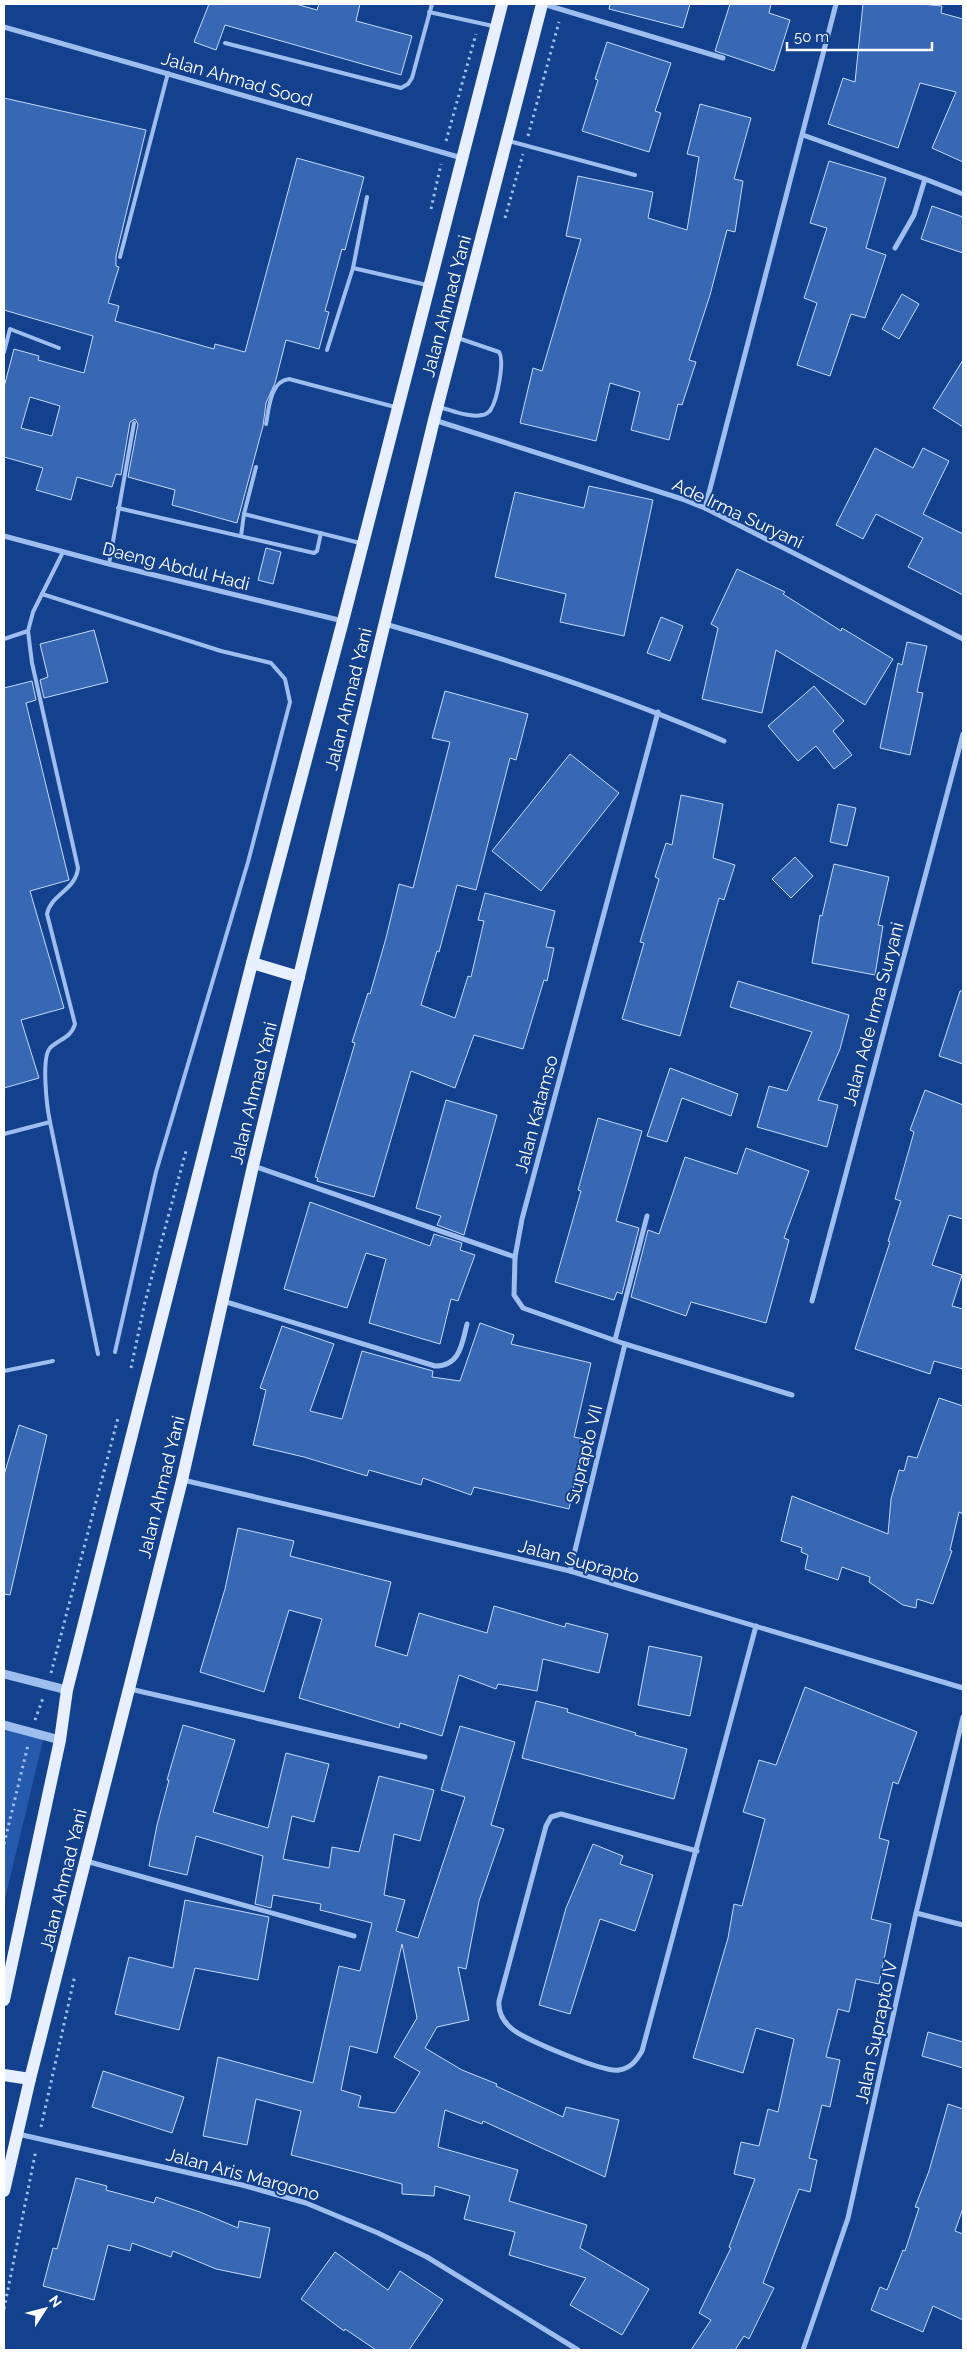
<svg xmlns="http://www.w3.org/2000/svg" width="967" height="2354" viewBox="0 0 967 2354" font-family="Raleway,sans-serif">
<style>
.green{fill:#265aac}
.building{fill:#3868b4;stroke:#c5dafc;fill-rule:evenodd}
.lines{fill:none;stroke-linecap:round;stroke-linejoin:round}
.path{stroke:#9ebef0;stroke-width:3;stroke-dasharray:2.5 4;stroke-linecap:butt}
.service{stroke:#9ebef0;stroke-width:4}
.minor{stroke:#9ebef0;stroke-width:5}
.tertiary{stroke:#9ebef0;stroke-width:9}
.primary{stroke:#e8efff;stroke-width:12}
.labels{text-anchor:middle;dominant-baseline:central;stroke-width:4;stroke-linejoin:round;paint-order:stroke}
.street-label{font-size:18px;fill:#fff;stroke:#14418d}
</style>
<rect width="100%" height="100%" fill="#14418d"/>
<path class="green" d="M4 1722 45 1732 4 1903Z"/>
<g class="building">
<path d="M209 4H296L317 10 319 4H360L356 21 412 36 401 75 225 25 216 50 194 42Z"/>
<path d="M610 4H690L683 28 609 9Z"/>
<path d="M730 4H771L769 13 790 20 774 71 715 51Z"/>
<path d="M863 4H921L942 6 941 13 963 19V162L932 148 956 92 920 83 898 148 828 124 843 78 855 82Z"/>
<path d="M607 42 671 63 655 111 661 113 649 152 582 131 598 80 595 79Z"/>
<path d="M4 98 146 130 116 256V266L119 267 108 303 119 306 115 321 214 349 215 344 245 352 297 158 364 177 345 250 342 249 325 311 329 312 319 349 286 340 275 383 266 403 263 426 237 523 172 505 175 490 128 477 138 424 135 419 130 422 121 475 116 474 112 487 77 477 71 500 36 490 43 468 4 457V387L14 349 39 356 38 360 84 373 93 336 4 310ZM30 397 60 406 52 436 21 428Z"/>
<path d="M700 104 751 118 734 179 743 181 735 232 727 230 710 295 689 360 696 362 682 405 678 404 669 440 631 430 640 392 610 383 596 441 520 423 533 368 542 371 581 239 566 236 578 176 653 192 648 218 687 230 699 157 687 154Z"/>
<path d="M829 161 886 178 866 248 886 255 865 318 851 314 830 376 797 365 817 303 804 298 827 228 810 223Z"/>
<path d="M932 206 963 217V253L921 239Z"/>
<path d="M902 294 919 304 899 339 882 329Z"/>
<path d="M963 360V427L933 408Z"/>
<path d="M875 448 913 468 923 448 949 461 923 514 963 534V595L908 567 923 538 876 514 863 539 836 525Z"/>
<path d="M589 486 653 500 624 636 560 622 566 594 495 577 515 492 584 508Z"/>
<path d="M266 548 281 552 273 584 258 580Z"/>
<path d="M737 569 785 592 783 594 841 631 842 628 893 659 865 705 776 650 762 713 702 699 718 628 711 624Z"/>
<path d="M661 617 683 626 670 661 647 653Z"/>
<path d="M94 630 108 682 44 698 40 680 48 677 40 644Z"/>
<path d="M907 642 927 646 917 692 923 693 910 755 880 748 898 663 902 665Z"/>
<path d="M32 681 36 700 26 703 69 880 30 891 64 1008 21 1020 39 1078 4 1088V688Z"/>
<path d="M814 686 844 721 833 731 852 755 834 769 816 746 798 761 768 726Z"/>
<path d="M445 691 528 714 516 760 510 758 476 890 457 885 439 952 437 951 421 1005 455 1018 468 976 471 977 484 921 478 920 485 893 555 911 546 947 554 948 547 981 544 980 523 1049 474 1035 455 1088 411 1071 374 1197 317 1181 318 1178 315 1177 355 1043 352 1042 368 993 370 994 386 938 399 884 413 888 450 742 432 738Z"/>
<path d="M570 754 619 793 541 891 492 851Z"/>
<path d="M681 795 723 804 713 858 735 865 724 900 719 898 680 1036 622 1019 644 943 640 942 659 879 655 877 666 843 672 845Z"/>
<path d="M838 804 856 808 847 846 830 842Z"/>
<path d="M795 857 813 876 791 898 772 879Z"/>
<path d="M834 864 889 877 878 925 883 926 875 975 812 963 820 915 822 916Z"/>
<path d="M738 981 849 1015 840 1049 818 1100 838 1105 827 1147 757 1127 769 1086 787 1091 812 1032 730 1007Z"/>
<path d="M960 991H963V1064L939 1056Z"/>
<path d="M670 1068 738 1094 731 1116 682 1098 667 1142 647 1136Z"/>
<path d="M925 1090 963 1105V1219L949 1215 932 1265 962 1275 952 1306 963 1309V1369L934 1361 930 1374 855 1349 890 1242 888 1241 901 1201 895 1199 914 1132 910 1130Z"/>
<path d="M446 1100 497 1115 464 1235 437 1225 441 1216 416 1208Z"/>
<path d="M598 1118 642 1131 616 1221 639 1228 622 1294 617 1292 614 1300 555 1282 581 1191 578 1190Z"/>
<path d="M746 1148 809 1171 784 1238 789 1240 766 1323 691 1302 686 1316 631 1297 648 1230 659 1234 685 1157 737 1174Z"/>
<path d="M310 1202 430 1246 434 1234 462 1243 460 1250 475 1255 458 1301 451 1299 440 1344 369 1323 386 1259 366 1253 347 1308 284 1289Z"/>
<path d="M480 1323 514 1335 511 1344 591 1363 574 1437 584 1439 569 1509 474 1487 471 1495 423 1478 421 1485 369 1470 367 1476 304 1457 253 1445 266 1390 260 1388 282 1326 334 1344 310 1411 342 1419 362 1351 433 1371 432 1377 460 1381Z"/>
<path d="M939 1398 963 1406V1514L959 1512 950 1550 952 1551 933 1604 917 1599 916 1608 903 1605 869 1582 870 1577 842 1567 838 1580 805 1569 808 1555 801 1552 802 1548 781 1541 792 1496 888 1534 891 1499 899 1470 904 1471 908 1456 917 1458Z"/>
<path d="M19 1425 47 1435 10 1595 4 1594V1475Z"/>
<path d="M238 1528 294 1541 290 1556 391 1582 375 1646 407 1656 419 1613 487 1633 494 1606 565 1627 566 1623 608 1634 599 1673 543 1659 537 1691 498 1684 496 1689 459 1675 442 1736 400 1723 399 1728 299 1698 322 1619 289 1610 264 1692 200 1672 225 1589Z"/>
<path d="M649 1646 702 1657 690 1716 638 1705Z"/>
<path d="M805 1687 917 1732 898 1784 893 1782 879 1838 889 1841 871 1919 891 1924 879 1984 856 1979 849 2012 838 2009 826 2057 840 2060 830 2107 822 2105 809 2158 817 2160 810 2192 799 2189 763 2283 774 2288 749 2339 744 2336 735 2350H691L711 2320 699 2313 731 2248 729 2247 755 2179 734 2174 741 2142 759 2146 768 2109 778 2112 794 2039 756 2028 743 2073 693 2058 728 1938 734 1904 742 1906 765 1819 743 1812 759 1760 776 1765Z"/>
<path d="M536 1701 568 1709 567 1712 636 1733 635 1735 687 1749 674 1799 522 1758Z"/>
<path d="M183 1725 235 1740 213 1812 268 1828 286 1753 329 1764 314 1822 292 1816 283 1859 329 1868 332 1847 359 1852 379 1776 434 1790 420 1841 394 1834 384 1895 405 1900 396 1931 418 1938 465 1797 441 1790 460 1726 515 1742 491 1825 504 1829 479 1901 466 1969 458 1967 469 2020 437 2027 425 2048 462 2070 497 2084 496 2086 563 2117 566 2107 619 2120 605 2177 483 2121 482 2124 445 2110 438 2147 518 2170 509 2201 587 2225 580 2248 649 2289 622 2335 570 2305 586 2278 509 2255 515 2232 464 2219 470 2196 435 2186 434 2196 402 2194V2184L291 2155 301 2111 256 2099 247 2145 203 2136 218 2057 313 2083 339 1966 360 1971 372 1923 320 1910 321 1904 273 1895 271 1908 255 1904 263 1856 196 1836 187 1875 149 1866 157 1825 169 1780H167ZM402 1944 417 2018 394 2057 420 2072 395 2113 358 2107 361 2096 341 2090 350 2046 377 2053Z"/>
<path d="M593 1844 623 1856 620 1864 653 1875 635 1931 600 1919 570 2014 539 2005 566 1908Z"/>
<path d="M185 1900 269 1917 258 1980 195 1968 179 2030 115 2014 129 1957 173 1968Z"/>
<path d="M928 2032 963 2042V2068L922 2056Z"/>
<path d="M103 2071 184 2097 172 2133 92 2107Z"/>
<path d="M948 2104 963 2109V2208L955 2231 963 2234V2320L933 2306 923 2332 871 2310 880 2287 887 2290 903 2250 905 2251 919 2208 915 2207 929 2171Z"/>
<path d="M76 2178 107 2186 106 2190 154 2203 156 2197 200 2212 238 2228 239 2221 270 2228 260 2278 216 2269 173 2251 171 2257 132 2243 130 2251 108 2245 94 2300 43 2286 53 2248 57 2249Z"/>
<path d="M335 2252 388 2290 400 2271 443 2300 409 2350H376L345 2329 344 2331 301 2299Z"/>
</g>
<g class="lines">
<g class="path">
<path d="M528 136 559 22"/>
<path d="M446 141 476 34"/>
<path d="M431 209 441 164"/>
<path d="M505 218 523 154"/>
<path d="M131 1368 145 1302 186 1151"/>
<path d="M51 1673 118 1418"/>
<path d="M35 1720 43 1698"/>
<path d="M4 1844 28 1745"/>
<path d="M41 2127 75 1975"/>
<path d="M4 2309 36 2150"/>
</g>
<g class="service">
<path d="M429 12 493 26"/>
<path d="M225 43 401 88 408 84 412 78 432 4"/>
<path d="M509 141 635 175"/>
<path d="M120 257 168 73"/>
<path d="M353 268 367 197"/>
<path d="M327 350 353 268 427 285"/>
<path d="M4 352 10 329 59 348"/>
<path d="M439 407C451 410 469 418 482 415 485 415 490 412 491 409 497 400 505 361 499 352L458 338"/>
<path d="M266 424C269 409 270 381 289 379L395 407"/>
<path d="M256 467 244 514 360 543"/>
<path d="M118 508 314 553 317 551 321 533"/>
<path d="M241 536 244 514"/>
<path d="M63 552 33 612 28 631 32 663 78 868C76 890 51 894 47 914L75 1024C71 1038 59 1039 50 1048 41 1058 47 1108 50 1122L98 1354"/>
<path d="M109 564 134 423"/>
<path d="M42 594 221 651 271 663 285 679 290 702 248 862 156 1172 115 1352"/>
<path d="M4 639 28 631"/>
<path d="M4 1134 50 1122"/>
<path d="M4 1371 53 1361"/>
</g>
<g class="minor">
<path d="M543 4 723 58"/>
<path d="M4 27 462 158"/>
<path d="M803 135 925 179 914 215 895 248"/>
<path d="M925 179 963 194"/>
<path d="M434 420 682 499 705 508 963 639"/>
<path d="M705 508 836 4"/>
<path d="M4 536 109 564 343 621"/>
<path d="M385 624C500 657 614 693 724 741"/>
<path d="M254 1166 515 1257 522 1219 658 712"/>
<path d="M515 1257 514 1295 523 1308 625 1344 792 1395"/>
<path d="M223 1301 435 1366C460 1366 462 1344 467 1324"/>
<path d="M812 1301 963 734"/>
<path d="M615 1340 647 1216"/>
<path d="M183 1480 570 1571 963 1688"/>
<path d="M570 1571 625 1344"/>
<path d="M130 1689 425 1757"/>
<path d="M697 1851 561 1814 551 1817 546 1826 499 2001C498 2012 503 2021 511 2028 523 2039 604 2073 619 2070 631 2068 636 2061 642 2051L756 1626"/>
<path d="M86 1861 354 1936"/>
<path d="M916 1913 963 1925"/>
<path d="M18 2134 242 2185 306 2203 378 2233 427 2257 578 2350"/>
<path d="M803 2350 848 2218 916 1913 963 1717"/>
</g>
<g class="tertiary">
<path d="M4 1674 67 1690"/>
<path d="M4 1725 60 1740"/>
</g>
<g class="primary">
<path d="M252 963 299 977"/>
<path d="M4 2000 60 1740 67 1690 252 963 343 621 502 4"/>
<path d="M4 2075 30 2079"/>
<path d="M4 2191 30 2079 182 1480 253 1166 434 420 542 4"/>
</g>
</g>
<g class="labels">
<g class="street-label">
<text transform="translate(237 79) rotate(16)">Jalan Ahmad Sood</text>
<text transform="translate(446 306) rotate(-75)">Jalan Ahmad Yani</text>
<text transform="translate(738 513) rotate(25)">Ade Irma Suryani</text>
<text transform="translate(176 566) rotate(14)">Daeng Abdul Hadi</text>
<text transform="translate(348 699) rotate(-76)">Jalan Ahmad Yani</text>
<text transform="translate(873 1014) rotate(-75)">Jalan Ade Irma Suryani</text>
<text transform="translate(253 1093) rotate(-76)">Jalan Ahmad Yani</text>
<text transform="translate(536 1114) rotate(-75)">Jalan Katamso</text>
<text transform="translate(584 1454) rotate(-76)">Suprapto VII</text>
<text transform="translate(161 1487) rotate(-76)">Jalan Ahmad Yani</text>
<text transform="translate(579 1561) rotate(15)">Jalan Suprapto</text>
<text transform="translate(63 1880) rotate(-76)">Jalan Ahmad Yani</text>
<text transform="translate(876 2032) rotate(-78)">Jalan Suprapto IV</text>
<text transform="translate(243 2174) rotate(15)">Jalan Aris Margono</text>
</g>
</g>
<rect width="967" height="2354" fill="none" stroke="#ffffff" stroke-width="10"/>
<g transform="translate(45 2309) rotate(54)" stroke="#14418d" stroke-width="4" paint-order="stroke">
<path d="M0-4L9 19L0 12L-9 19Z" fill="#ffffff"/>
<text y="-8" font-size="14" font-weight="bold" text-anchor="middle" fill="#ffffff">N</text>
</g>
<path d="M787 42v8h145v-8" fill="none" stroke="#ffffff" stroke-width="2.5"/>
<text x="794" y="42" font-size="15" fill="#ffffff" stroke="#14418d" stroke-width="4" paint-order="stroke">50 m</text>
</svg>
